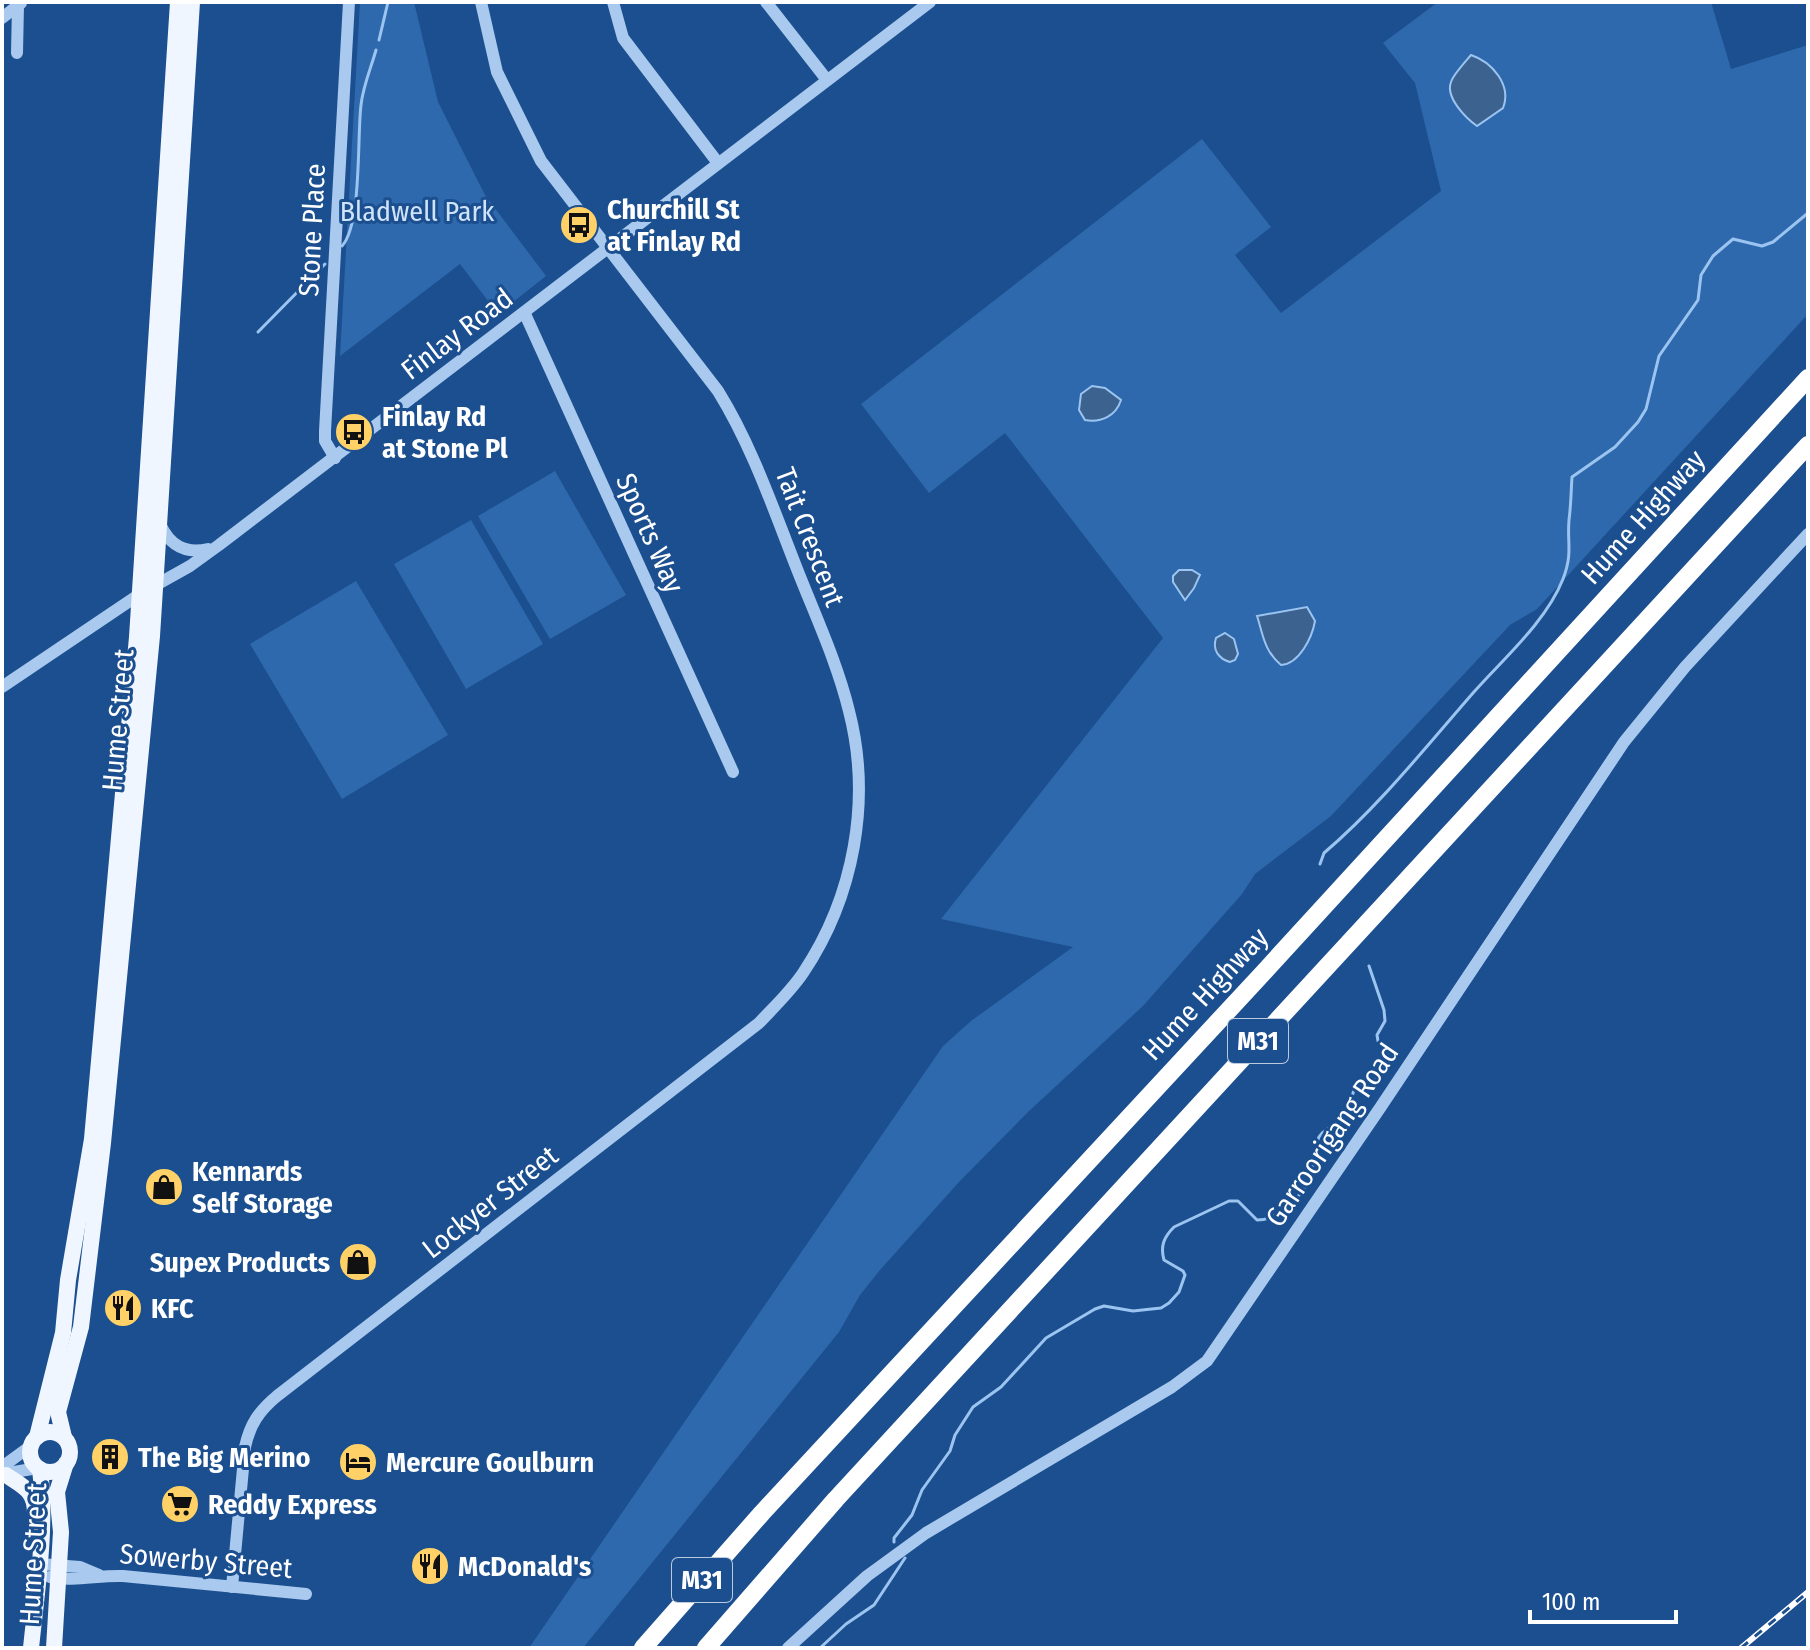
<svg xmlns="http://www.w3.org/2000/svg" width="1810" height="1650" viewBox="0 0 1810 1650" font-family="'Fira Sans Condensed',sans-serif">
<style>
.green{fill:#2e69ad}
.water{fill:#3c6290;stroke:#9cc4f0;stroke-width:2}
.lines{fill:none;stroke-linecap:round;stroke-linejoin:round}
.stream{stroke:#9cc4f0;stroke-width:3}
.minor{stroke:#a9c9ee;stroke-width:12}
.major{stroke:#f0f6ff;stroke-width:16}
.highway{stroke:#fff;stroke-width:18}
.rail-casing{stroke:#fff;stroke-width:6}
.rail{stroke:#1b4f8f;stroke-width:3;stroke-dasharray:9;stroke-linecap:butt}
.labels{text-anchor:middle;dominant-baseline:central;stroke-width:6;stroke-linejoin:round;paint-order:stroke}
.shield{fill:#1b4f8f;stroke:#bbcadd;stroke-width:2}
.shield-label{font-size:26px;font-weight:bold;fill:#fff}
.poi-label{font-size:28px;font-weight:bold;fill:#fff;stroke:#1b4f8f;text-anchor:start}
.park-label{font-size:28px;fill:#cfe3fa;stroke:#1b4f8f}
.street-label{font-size:28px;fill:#fff;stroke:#1b4f8f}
</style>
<rect width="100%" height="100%" fill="#1b4f8f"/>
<g class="green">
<path d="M360 2H414L438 102 485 195 546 276 498 314 460 264 340 356Z"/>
<path d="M1438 2H1711L1731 69 1808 45V314L1537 609 1510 625 1331 816 1255 874 1242 894 1143 1006 1028 1112 959 1182 880 1270 860 1295 839 1332 583 1648H529L943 1046 971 1021 1073 947 941 919 1163 638 1005 433 929 493 861 404 1202 139 1271 227 1235 255 1281 313 1441 191 1415 83 1383 43Z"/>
<path d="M555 471 626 595 550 639 478 516Z"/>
<path d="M471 520 543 644 466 689 394 564Z"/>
<path d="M356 581 448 735 342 799 250 644Z"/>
</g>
<g class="water">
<path d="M1471 55C1492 62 1512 85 1503 108L1477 126C1467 119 1445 98 1451 82 1453 75 1466 61 1471 55Z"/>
<path d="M1092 386 1105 388 1121 400C1116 416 1101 423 1085 420L1079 410 1081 394Z"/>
<path d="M1179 570H1192L1200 575 1194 588 1185 600 1173 582V576Z"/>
<path d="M1307 607 1315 621C1312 638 1299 664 1281 665 1264 651 1263 634 1257 616Z"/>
<path d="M1225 633 1234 639 1238 654 1235 660 1230 662C1219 659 1212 650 1216 638Z"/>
</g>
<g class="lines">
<g class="stream">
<path d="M379 40 388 2"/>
<path d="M342 246C362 224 357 137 361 105 363 86 371 68 376 50"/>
<path d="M258 332 325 264"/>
<path d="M1320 864 1324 853C1379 806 1425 748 1473 693 1503 659 1546 622 1563 579 1573 553 1567 544 1569 520 1571 505 1571 492 1572 477L1615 447 1638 422 1646 409 1659 356 1698 300 1701 275 1713 256 1733 239 1762 246 1773 242 1808 213"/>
<path d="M894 1542V1538L912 1515 922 1490 950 1451 955 1435 973 1407 1001 1387 1046 1338 1095 1309 1104 1306 1133 1311 1161 1308 1169 1303 1179 1292 1185 1275 1183 1271 1164 1260C1160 1246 1164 1237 1174 1227L1229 1201H1238L1257 1220C1280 1220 1304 1195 1311 1174 1315 1162 1313 1148 1319 1137 1326 1125 1341 1127 1349 1116 1354 1107 1349 1096 1356 1086L1372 1083 1380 1076 1387 1065 1388 1050 1378 1041 1377 1035 1385 1021 1384 1010 1369 966"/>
<path d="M820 1648 846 1624 874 1605 905 1558"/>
</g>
<g class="minor">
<path d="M613 2 623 38 718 163"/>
<path d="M766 2 827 80"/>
<path d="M2 18 21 3"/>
<path d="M17 53 18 5"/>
<path d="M525 314 733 772"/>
<path d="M335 458 325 441V431L349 2"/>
<path d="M160 524C170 546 185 554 208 549"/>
<path d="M2 687 140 594 190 566 219 545 930 2"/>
<path d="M2 1467 32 1445"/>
<path d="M2 1474 38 1468"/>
<path d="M40 1564 80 1567 99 1575"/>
<path d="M50 1577C75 1582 98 1575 123 1576L306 1594"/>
<path d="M232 1587 245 1447C250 1424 259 1411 277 1396L759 1023C774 1007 791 991 803 973 854 897 872 800 849 711 837 662 815 615 797 569 773 508 752 446 718 391L541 161 497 72 481 2"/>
<path d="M788 1648 867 1576 926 1533 1172 1387 1207 1361 1380 1108 1624 742 1685 667 1808 534"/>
</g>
<g class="major">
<circle cx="50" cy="1452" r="20"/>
<path d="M37 1437 63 1333 68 1280 92 1139 137 637 178 2"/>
<path d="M64 1437 58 1412 81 1327 103 1143 152 636 192 2"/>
<path d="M6 1475C22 1486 35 1490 35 1513"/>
<path d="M31 1648C37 1589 47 1528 40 1469"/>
<path d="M54 1648 61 1532 57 1492 66 1463"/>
</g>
<g class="highway">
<path d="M643 1648 762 1513 1264 972 1808 378"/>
<path d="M706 1648 836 1499 1808 445"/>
</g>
<g class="rail-casing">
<path id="rail" d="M1741 1648 1808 1592"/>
</g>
<use href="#rail" class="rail"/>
</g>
<defs>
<g id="bus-disc" transform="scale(2)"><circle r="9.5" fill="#ffd166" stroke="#1b4f8f"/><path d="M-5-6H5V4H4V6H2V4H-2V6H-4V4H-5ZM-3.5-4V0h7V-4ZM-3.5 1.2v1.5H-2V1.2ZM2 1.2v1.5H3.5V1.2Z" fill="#111"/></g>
<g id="shop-disc" transform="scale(2)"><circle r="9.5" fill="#ffd166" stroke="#1b4f8f"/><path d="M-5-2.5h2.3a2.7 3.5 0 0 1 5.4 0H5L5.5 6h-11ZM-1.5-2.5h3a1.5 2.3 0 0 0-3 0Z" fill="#111"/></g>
<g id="restaurant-disc" transform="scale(2)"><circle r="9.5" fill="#ffd166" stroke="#1b4f8f"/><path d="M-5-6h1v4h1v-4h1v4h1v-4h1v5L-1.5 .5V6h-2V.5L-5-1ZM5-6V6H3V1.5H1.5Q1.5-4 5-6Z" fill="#111"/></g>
<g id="building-disc" transform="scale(2)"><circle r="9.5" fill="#ffd166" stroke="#1b4f8f"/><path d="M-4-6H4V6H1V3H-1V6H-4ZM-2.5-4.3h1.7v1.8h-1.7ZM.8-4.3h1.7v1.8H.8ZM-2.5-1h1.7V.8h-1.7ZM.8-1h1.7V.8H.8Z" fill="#111"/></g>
<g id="hotel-disc" transform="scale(2)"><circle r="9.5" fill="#ffd166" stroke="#1b4f8f"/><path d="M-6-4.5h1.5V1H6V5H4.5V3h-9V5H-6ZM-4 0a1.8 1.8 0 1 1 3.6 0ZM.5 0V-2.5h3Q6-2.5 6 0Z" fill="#111"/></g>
<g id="supermarket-disc" transform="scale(2)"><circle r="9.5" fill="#ffd166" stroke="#1b4f8f"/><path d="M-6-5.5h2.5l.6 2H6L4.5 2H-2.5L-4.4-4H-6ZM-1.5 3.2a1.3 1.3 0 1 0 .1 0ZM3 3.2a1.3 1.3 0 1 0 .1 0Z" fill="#111"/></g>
</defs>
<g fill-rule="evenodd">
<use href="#bus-disc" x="579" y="225"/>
<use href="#bus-disc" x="354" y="432"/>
<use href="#shop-disc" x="164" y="1187"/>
<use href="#shop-disc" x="358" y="1262"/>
<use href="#restaurant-disc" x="123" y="1308"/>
<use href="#building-disc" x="110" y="1457"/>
<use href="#hotel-disc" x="358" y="1462"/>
<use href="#supermarket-disc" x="180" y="1504"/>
<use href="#restaurant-disc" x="430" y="1566"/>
</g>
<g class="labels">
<g class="shield">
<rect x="1228" y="1019" width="60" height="44" rx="6"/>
<rect x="672" y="1558" width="60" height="44" rx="6"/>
</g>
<g class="shield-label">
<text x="1258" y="1041">M31</text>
<text x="702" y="1580">M31</text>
</g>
<g class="poi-label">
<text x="607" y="209">Churchill St<tspan x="607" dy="32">at Finlay Rd</tspan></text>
<text x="382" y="416">Finlay Rd<tspan x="382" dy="32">at Stone Pl</tspan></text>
<text x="192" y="1171">Kennards<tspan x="192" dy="32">Self Storage</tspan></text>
<text x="330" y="1262" text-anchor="end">Supex Products</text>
<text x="151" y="1308">KFC</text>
<text x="138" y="1457">The Big Merino</text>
<text x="386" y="1462">Mercure Goulburn</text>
<text x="208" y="1504">Reddy Express</text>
<text x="458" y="1566">McDonald's</text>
</g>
<g class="park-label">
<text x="417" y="211">Bladwell Park</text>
</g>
<g class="street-label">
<text transform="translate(312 230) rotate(-87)">Stone Place</text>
<text transform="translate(457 334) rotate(-37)">Finlay Road</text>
<text transform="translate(1643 517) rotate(-48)">Hume Highway</text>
<text transform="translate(650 533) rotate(66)">Sports Way</text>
<text transform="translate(810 537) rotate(69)">Tait Crescent</text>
<text transform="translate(118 720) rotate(-85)">Hume Street</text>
<text transform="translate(1205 994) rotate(-47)">Hume Highway</text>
<text transform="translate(1332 1135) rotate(-56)">Garroorigang Road</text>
<text transform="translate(490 1202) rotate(-38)">Lockyer Street</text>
<text transform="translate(33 1554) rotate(-87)">Hume Street</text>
<text transform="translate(206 1561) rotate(5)">Sowerby Street</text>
</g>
</g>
<rect width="1810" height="1650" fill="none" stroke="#ffffff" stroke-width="8"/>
<path d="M1530 1610v12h146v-12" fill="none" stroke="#ffffff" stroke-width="4"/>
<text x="1542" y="1610" font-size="24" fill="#ffffff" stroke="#1b4f8f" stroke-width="6" paint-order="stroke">100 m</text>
</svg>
